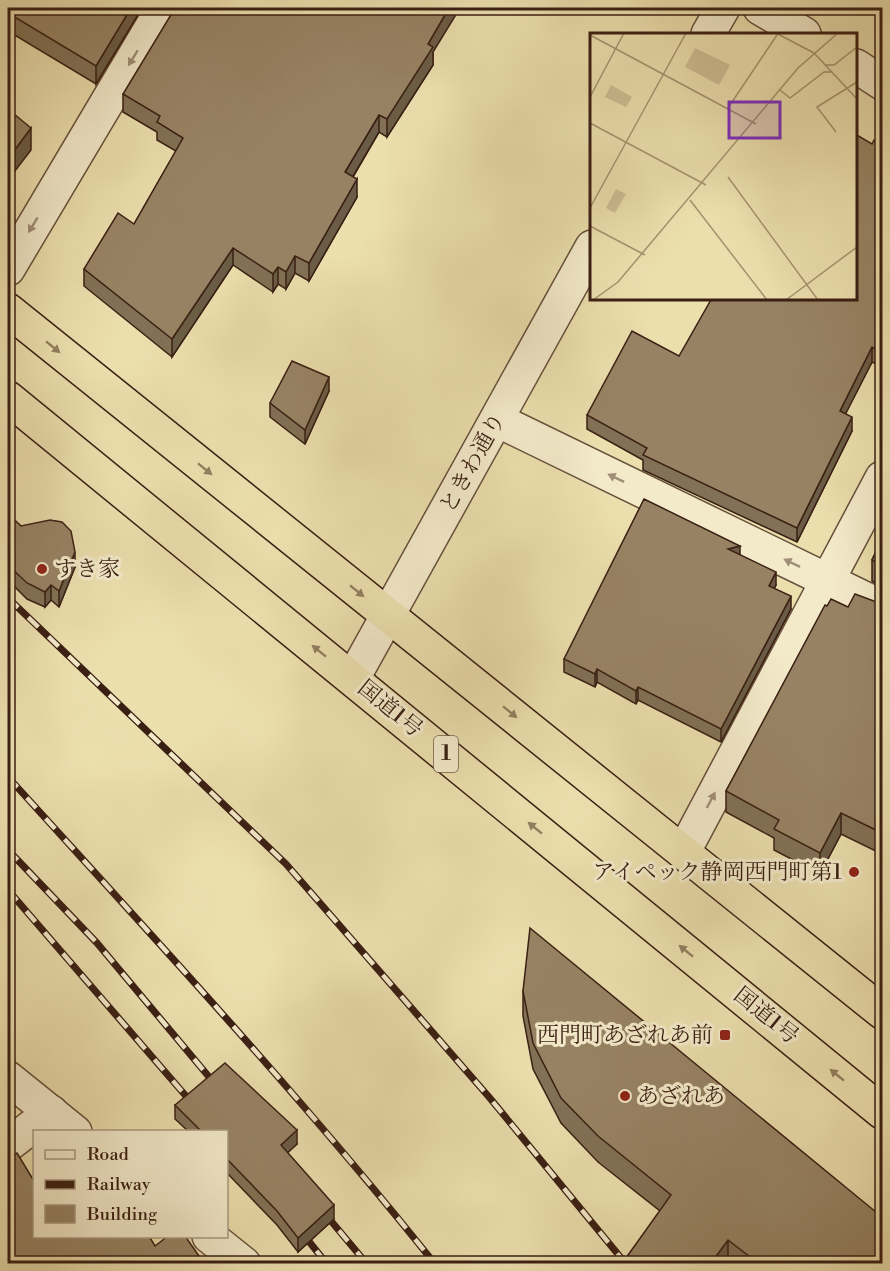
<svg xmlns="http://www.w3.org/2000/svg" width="890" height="1271" viewBox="0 0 890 1271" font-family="'Libre Bodoni','Noto Serif JP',serif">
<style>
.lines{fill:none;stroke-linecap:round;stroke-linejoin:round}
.minor-casing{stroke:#664f3a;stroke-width:36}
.tertiary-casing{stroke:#664f3a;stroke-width:36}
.trunk-casing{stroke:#3a1f13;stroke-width:36}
.minor{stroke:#f3eaca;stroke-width:33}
.tertiary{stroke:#f3eaca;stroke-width:33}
.trunk{stroke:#ecdfae;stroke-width:33}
.rail-casing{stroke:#3a1f13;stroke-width:7}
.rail{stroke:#f3eaca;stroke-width:4.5;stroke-dasharray:14;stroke-linecap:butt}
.wall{fill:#827156;stroke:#3a1f13;stroke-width:1.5}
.shaded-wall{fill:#6a5c46;stroke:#3a1f13;stroke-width:1.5}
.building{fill:#978364;stroke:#3a1f13;stroke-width:1.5}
.oneway{fill:#a08f78}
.oneway2{fill:#937f60}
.poi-dot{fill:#8f2418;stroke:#f3eaca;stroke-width:2}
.labels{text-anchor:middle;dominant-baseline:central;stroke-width:6;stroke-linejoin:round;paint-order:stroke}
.shield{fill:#f3eaca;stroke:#725c4a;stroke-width:1.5}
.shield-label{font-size:21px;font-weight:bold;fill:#3a1f13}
.street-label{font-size:22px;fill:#3a1f13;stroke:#f3eaca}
.poi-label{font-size:22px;fill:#3a1f13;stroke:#f3eaca;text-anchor:start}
.inset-road{fill:none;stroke:#a59270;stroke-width:1.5}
.view{fill:#7b2cbf;fill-opacity:0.15;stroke:#7b2cbf;stroke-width:3}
.inset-edge{fill:none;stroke:#3a1f13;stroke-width:3}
</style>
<rect width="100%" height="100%" fill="#ecdfae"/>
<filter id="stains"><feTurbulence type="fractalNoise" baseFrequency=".00333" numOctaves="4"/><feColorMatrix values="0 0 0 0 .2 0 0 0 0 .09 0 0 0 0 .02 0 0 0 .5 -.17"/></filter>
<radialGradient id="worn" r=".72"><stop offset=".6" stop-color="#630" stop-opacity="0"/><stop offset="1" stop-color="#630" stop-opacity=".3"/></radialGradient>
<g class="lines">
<g class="minor-casing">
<g id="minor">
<path d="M8 269 163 8"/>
<path d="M497 420 882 607"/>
<path d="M684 851 882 478"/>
<path d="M8 1078 75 1132"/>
<path d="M8 1145 51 1112"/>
<path d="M209 1236 244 1264"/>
</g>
</g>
<g class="tertiary-casing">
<g id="tertiary">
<path d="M760 8 804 34"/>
<path d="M708 34 723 8"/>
<path d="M856 66 882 83"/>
<path d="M353 678 592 247"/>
</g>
</g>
<g class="trunk-casing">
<g id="trunk">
<path d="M8 310 882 1012"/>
<path d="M8 398 882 1112"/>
</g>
</g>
<use href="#minor" class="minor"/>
<use href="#tertiary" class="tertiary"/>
<use href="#trunk" class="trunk"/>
<g class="rail-casing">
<g id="rail">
<path d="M8 598 286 864 489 1097 626 1264"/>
<path d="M8 777C153 937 300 1095 435 1264"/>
<path d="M8 850 97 943 220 1090"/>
<path d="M8 890 217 1132"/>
<path d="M321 1209 367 1264"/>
<path d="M299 1229 327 1264"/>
</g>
</g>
<use href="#rail" class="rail"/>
</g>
<g class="wall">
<path d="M8 8H142L96 84 8 31Z"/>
<path d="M433 52V65L387 137 379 132 353 177 357 197 309 281 295 273 286 289 278 284 273 292 233 265 172 357 84 286V269L134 224 176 151 157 140V132L123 112V94Z"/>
<path d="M872 144 882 145V367L872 362 845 414 852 431 797 542 643 470V460L587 429V415L679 356 855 298Z"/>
<path d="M329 391 305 444 270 417V403Z"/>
<path d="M8 514 21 526 75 567 59 607 51 600 45 607 27 599 8 580Z"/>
<path d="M882 539V587L872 581V560Z"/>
<path d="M740 555 776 585 774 588 791 609 721 742 638 700 636 704 597 682 595 687 564 672V659Z"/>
<path d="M882 604V854L841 834 820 874 774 850V838L726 812V791L827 606 848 607Z"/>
<path d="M523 991 882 1263H626V1258L660 1211 598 1162 561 1123 533 1069 523 1016Z"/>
<path d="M175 1105 297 1144 287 1153 334 1219 298 1252 277 1225 226 1172V1131H188L175 1119Z"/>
</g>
<g class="shaded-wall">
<path d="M131 8H142L96 84V66Z"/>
<path d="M449 8H460L433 52V65L387 137V119L428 44Z"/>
<path d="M9 83V105L8 106V85Z"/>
<path d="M379 115V132L345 190V172Z"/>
<path d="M31 128V150L8 180V159Z"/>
<path d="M357 179V197L309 281V263Z"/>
<path d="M233 248V265L172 357V339Z"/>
<path d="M295 256V273L286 289V272Z"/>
<path d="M278 267V284L273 292V274Z"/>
<path d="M872 347V362L840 425V411Z"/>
<path d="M329 377V391L305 444V430Z"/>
<path d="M852 417V431L797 542V528Z"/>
<path d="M740 546V559L728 549Z"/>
<path d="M75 552V567L59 607V591Z"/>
<path d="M776 572V585L769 599V586Z"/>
<path d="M51 585V600L45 607V592Z"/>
<path d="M791 596V609L721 742V729Z"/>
<path d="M597 669V682L595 687V674Z"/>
<path d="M638 687V700L636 704V691Z"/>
<path d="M841 813V834L820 874V853Z"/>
<path d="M297 1130V1144L281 1159V1145Z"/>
<path d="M334 1205V1219L298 1252V1238Z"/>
<path d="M728 1240V1263H711Z"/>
</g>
<g class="building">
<path d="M8 8H131L96 66 8 13Z"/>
<path d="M175 8H449L428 44 433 47 387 119 379 115 345 172 357 179 309 263 295 256 286 272 278 267 273 274 233 248 172 339 84 269 118 213 134 224 183 138 157 122 160 116 123 94Z"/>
<path d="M8 109 31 128 8 159Z"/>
<path d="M855 134 872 144 874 140 882 145V353L872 347 840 411 852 417 797 528 643 455 647 448 587 415 632 331 679 356 712 298H855Z"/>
<path d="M292 361 329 377 305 430 270 403Z"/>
<path d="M644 499 740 546 728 549 776 572 769 586 791 596 721 729 638 687 636 691 597 669 595 674 564 659Z"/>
<path d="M8 514 21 526 50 520 62 522 71 531 75 552 59 591 51 585 45 592 27 583 8 565Z"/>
<path d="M882 539V566L872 560Z"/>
<path d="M855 594 882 604V833L841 813 820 853 774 829 779 820 726 791 825 605 827 606 831 599 848 607Z"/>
<path d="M530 928 882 1217V1263H758L728 1240 711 1263H633L626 1258 671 1195 598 1136 561 1098 533 1043 523 991Z"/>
<path d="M225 1063 297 1130 281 1145 334 1205 298 1238 277 1211 226 1158V1131H201L175 1105Z"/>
<path d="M17 1153 34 1181V1236H149L155 1246 168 1236H185L204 1263H8V1159Z"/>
</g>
<defs><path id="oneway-solid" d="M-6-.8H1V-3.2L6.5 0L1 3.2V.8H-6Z" transform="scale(1.5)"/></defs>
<g class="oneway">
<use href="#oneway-solid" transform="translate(133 58) rotate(121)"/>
<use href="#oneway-solid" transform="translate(33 225) rotate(121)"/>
<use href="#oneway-solid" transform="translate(616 478) rotate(-154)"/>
<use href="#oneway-solid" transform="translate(792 563) rotate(-154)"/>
<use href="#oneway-solid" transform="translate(711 800) rotate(-62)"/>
</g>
<g class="oneway2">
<use href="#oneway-solid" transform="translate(53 347) rotate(39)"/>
<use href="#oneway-solid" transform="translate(205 469) rotate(39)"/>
<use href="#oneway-solid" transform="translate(357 591) rotate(39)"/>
<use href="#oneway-solid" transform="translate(319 651) rotate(-141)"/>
<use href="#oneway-solid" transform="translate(510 712) rotate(39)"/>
<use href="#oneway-solid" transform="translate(535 828) rotate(-141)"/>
<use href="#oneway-solid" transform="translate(686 951) rotate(-141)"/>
<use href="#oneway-solid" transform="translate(837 1075) rotate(-141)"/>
</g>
<g class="poi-dot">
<circle cx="42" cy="569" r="6"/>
<circle cx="854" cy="872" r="6"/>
<rect x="719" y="1029" width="12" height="12" rx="3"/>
<circle cx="625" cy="1096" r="6"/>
</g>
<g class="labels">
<rect class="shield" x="434" y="736" width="24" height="36" rx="4.5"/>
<g class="shield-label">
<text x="446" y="754">1</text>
</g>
<g class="street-label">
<text transform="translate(473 463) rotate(-61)">ときわ通り</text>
<text transform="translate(390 709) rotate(39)">国道1号</text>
<text transform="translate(766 1016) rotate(39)">国道1号</text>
</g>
<g class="poi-label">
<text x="54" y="569">すき家</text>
<text x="842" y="872" text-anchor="end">アイペック静岡西門町第1</text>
<text x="713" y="1035" text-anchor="end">西門町あざれあ前</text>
<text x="637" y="1096">あざれあ</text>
</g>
</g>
<g transform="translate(590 33)">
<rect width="267" height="267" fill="#ecdfae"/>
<path d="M105 15 140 32 129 52 95 34ZM21 52 42 64 36 74 15 64ZM26 156 36 161 25 180 16 175Z" fill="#cebe94"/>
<path class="inset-road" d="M186 0 224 20M0 2 166 91M225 21 267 66M236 32H244L267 14M190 57 200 65 234 39H242M0 64 34 0M138 75 187 2M0 90 116 152M246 99 227 74 267 49M138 144 228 267M100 167 177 267M0 175 96 0M0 193 55 222M3 267 28 249 208 35 248 0M196 267 267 214"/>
<path class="view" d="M139 69H190V105H139Z"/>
<rect width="267" height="267" class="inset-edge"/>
</g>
<rect width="890" height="1271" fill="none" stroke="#ecdfae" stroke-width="30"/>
<rect x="9" y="9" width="872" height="1253" fill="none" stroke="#3a1f13" stroke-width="3"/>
<rect x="15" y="15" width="860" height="1241" fill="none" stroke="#3a1f13" stroke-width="1.5"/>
<rect x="33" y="1130" width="195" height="108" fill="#f3eaca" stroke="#a99981" stroke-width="1.5"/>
<rect x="45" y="1150" width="30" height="9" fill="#f3eaca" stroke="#a99981" stroke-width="1.5"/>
<text x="87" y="1160" font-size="18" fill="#3a1f13">Road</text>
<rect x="45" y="1180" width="30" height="9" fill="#3a1f13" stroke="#a99981" stroke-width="1.5"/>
<text x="87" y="1190" font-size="18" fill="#3a1f13">Railway</text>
<rect x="45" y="1205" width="30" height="18" fill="#978364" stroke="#a99981" stroke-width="1.5"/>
<text x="87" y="1220" font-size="18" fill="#3a1f13">Building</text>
<rect width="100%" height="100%" filter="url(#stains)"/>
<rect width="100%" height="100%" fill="url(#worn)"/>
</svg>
